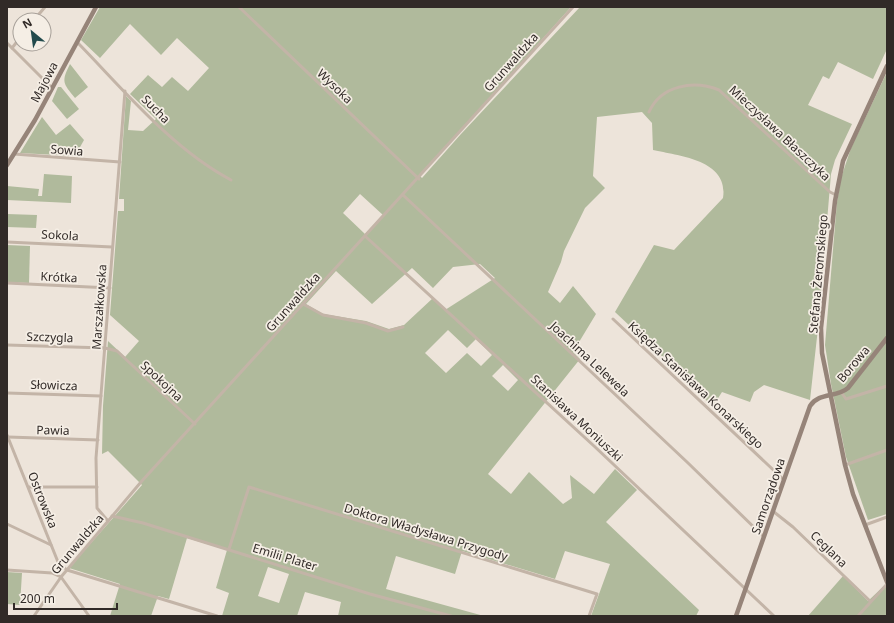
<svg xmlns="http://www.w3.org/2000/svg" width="894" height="623" viewBox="0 0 894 623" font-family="'Noto Sans',sans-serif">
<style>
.green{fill:#b0ba9c;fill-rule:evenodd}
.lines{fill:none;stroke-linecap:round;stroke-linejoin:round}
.street{stroke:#c3b4a7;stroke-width:3}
.secondary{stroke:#968479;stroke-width:4.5}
.labels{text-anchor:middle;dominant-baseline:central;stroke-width:3.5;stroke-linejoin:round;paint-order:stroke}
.street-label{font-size:12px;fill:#312a27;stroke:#f5eee5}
</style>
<rect width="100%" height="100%" fill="#ede4da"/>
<g class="green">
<path d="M100 7H571L420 176 422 178 461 134 580 7H887V49L873 79 838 62 829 79 823 76 808 105 852 124 835 160 831 174 818 328 810 400 764 385 754 392 750 402 722 392 713 406 701 396 700 392 615 312 654 245 674 250 723 198C729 160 680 156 653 150L652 123 642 112 597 117 593 176 605 188 585 208 564 251 561 262 548 292 560 303 573 286 596 314 573 352 580 359 488 474 511 494 529 472 563 504 572 498 570 475 594 494 615 469 637 490 606 522 699 610 696 616H591L610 564 565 551 555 579 462 551 455 574 396 556 386 589 484 616H338L341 602 305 592 297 616H222L229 593 216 588 227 550 187 538 169 599 158 596 151 616H110L120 584 69 568 142 485 108 451 102 454 103 406 108 341 125 357 139 341 110 315 118 211H124V199H119L126 96 131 101 128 130 143 131 156 119 130 94 148 75 162 87 172 77 188 91 209 68 177 38 161 55 130 24 100 58 81 40ZM360 194 383 215 365 234 343 213ZM480 264 495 278 445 310 433 298 404 325 389 329 366 321 323 314 306 304 336 271 372 304 412 268 433 288 453 267ZM448 330 467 348 476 339 492 355 481 366 467 353 446 373 425 353ZM503 365 518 380 508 391 492 376ZM268 567 289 574 279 603 258 596Z"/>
<path d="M70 64 88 87 75 98C63 83 61 82 70 64Z"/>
<path d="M887 72V514L868 520 846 457 831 384 825 345 837 202 841 178 851 148Z"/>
<path d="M58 87H61L79 109 67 119 52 101Z"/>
<path d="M42 117 56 135 70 124 84 140 75 156 20 153Z"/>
<path d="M44 174 72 176 71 203 7 200V186L39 189 38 196H42Z"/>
<path d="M7 214 37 215 36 228 7 227Z"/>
<path d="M7 245 30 246 29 283 7 282Z"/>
<path d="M7 572 22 573 20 605 7 604Z"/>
<path d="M843 576 868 601 887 583V616H808Z"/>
</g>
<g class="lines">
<g class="street">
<path d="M239 7 419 179"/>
<path d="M34 20 45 7"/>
<path d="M77 42C123 89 172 149 231 180"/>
<path d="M7 43 52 88"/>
<path d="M12 48 20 38"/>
<path d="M649 112C661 85 694 80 719 90L830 192 836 195"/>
<path d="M14 154 120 162"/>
<path d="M403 195 687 462 764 537"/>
<path d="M365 236 594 446 774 616"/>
<path d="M7 242 112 247"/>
<path d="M7 283 110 288"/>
<path d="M303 304 323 315 366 323 388 331 403 327"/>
<path d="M613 319 784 480"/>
<path d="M7 345 105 348 117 351 195 424"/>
<path d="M841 392 846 399 887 386"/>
<path d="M7 393 101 396"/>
<path d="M7 435 58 562 67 570 217 616"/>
<path d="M8 437 98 440"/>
<path d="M845 465 887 450"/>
<path d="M29 487H97"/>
<path d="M774 512 793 527 870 601"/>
<path d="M112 516 143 523 370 594 451 616"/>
<path d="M108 521 97 508 96 458 125 91"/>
<path d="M7 524 51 545"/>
<path d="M865 525 887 517"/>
<path d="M229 549 249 487 597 594 589 616"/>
<path d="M7 570 52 573 61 577"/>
<path d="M61 577 89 616"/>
<path d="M34 616 61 577 141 482 573 7"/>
<path d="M858 616 887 584"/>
</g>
<g class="secondary">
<path d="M887 66 843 161 835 201 821 328 822 353 845 465 853 494 887 582"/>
<path d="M7 165 35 120 96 7"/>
<path d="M736 616 810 406C819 392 836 398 848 388L887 338"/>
</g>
</g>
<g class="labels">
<g class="street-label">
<text transform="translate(511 62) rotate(-48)">Grunwaldzka</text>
<text transform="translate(44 82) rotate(-62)">Majowa</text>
<text transform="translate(335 86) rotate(44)">Wysoka</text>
<text transform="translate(156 109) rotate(45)">Sucha</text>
<text transform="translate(780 133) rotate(43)">Mieczysława Błaszczyka</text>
<text transform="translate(67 150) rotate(4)">Sowia</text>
<text transform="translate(60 235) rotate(3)">Sokola</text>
<text transform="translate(818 274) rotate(-85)">Stefana Żeromskiego</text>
<text transform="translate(59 277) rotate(3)">Krótka</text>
<text transform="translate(293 302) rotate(-48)">Grunwaldzka</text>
<text transform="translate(99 307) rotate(-86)">Marszałkowska</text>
<text transform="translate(50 337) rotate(2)">Szczygla</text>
<text transform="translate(590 359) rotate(43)">Joachima Lelewela</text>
<text transform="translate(853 364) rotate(-50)">Borowa</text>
<text transform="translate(162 381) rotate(43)">Spokojna</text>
<text transform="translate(54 385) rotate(2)">Słowicza</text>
<text transform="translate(696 385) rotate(43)">Księdza Stanisława Konarskiego</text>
<text transform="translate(577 418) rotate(43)">Stanisława Moniuszki</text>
<text transform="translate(53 430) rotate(1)">Pawia</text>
<text transform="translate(768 496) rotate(-71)">Samorządowa</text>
<text transform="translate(43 500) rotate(68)">Ostrowska</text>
<text transform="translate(426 532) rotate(17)">Doktora Władysława Przygody</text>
<text transform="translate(77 544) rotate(-50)">Grunwaldzka</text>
<text transform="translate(829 549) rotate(44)">Ceglana</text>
<text transform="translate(285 557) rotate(17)">Emilii Plater</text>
</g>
</g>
<rect width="894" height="623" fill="none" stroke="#312a27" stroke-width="16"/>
<g transform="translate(32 32) rotate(331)"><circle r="19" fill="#f5eee5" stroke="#a7a099"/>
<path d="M0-3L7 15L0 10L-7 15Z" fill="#224a4c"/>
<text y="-6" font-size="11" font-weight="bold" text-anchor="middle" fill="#312a27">N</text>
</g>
<path d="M14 603v6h103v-6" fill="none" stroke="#312a27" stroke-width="2"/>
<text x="20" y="603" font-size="12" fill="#312a27" stroke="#f5eee5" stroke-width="3" paint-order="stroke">200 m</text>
</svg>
